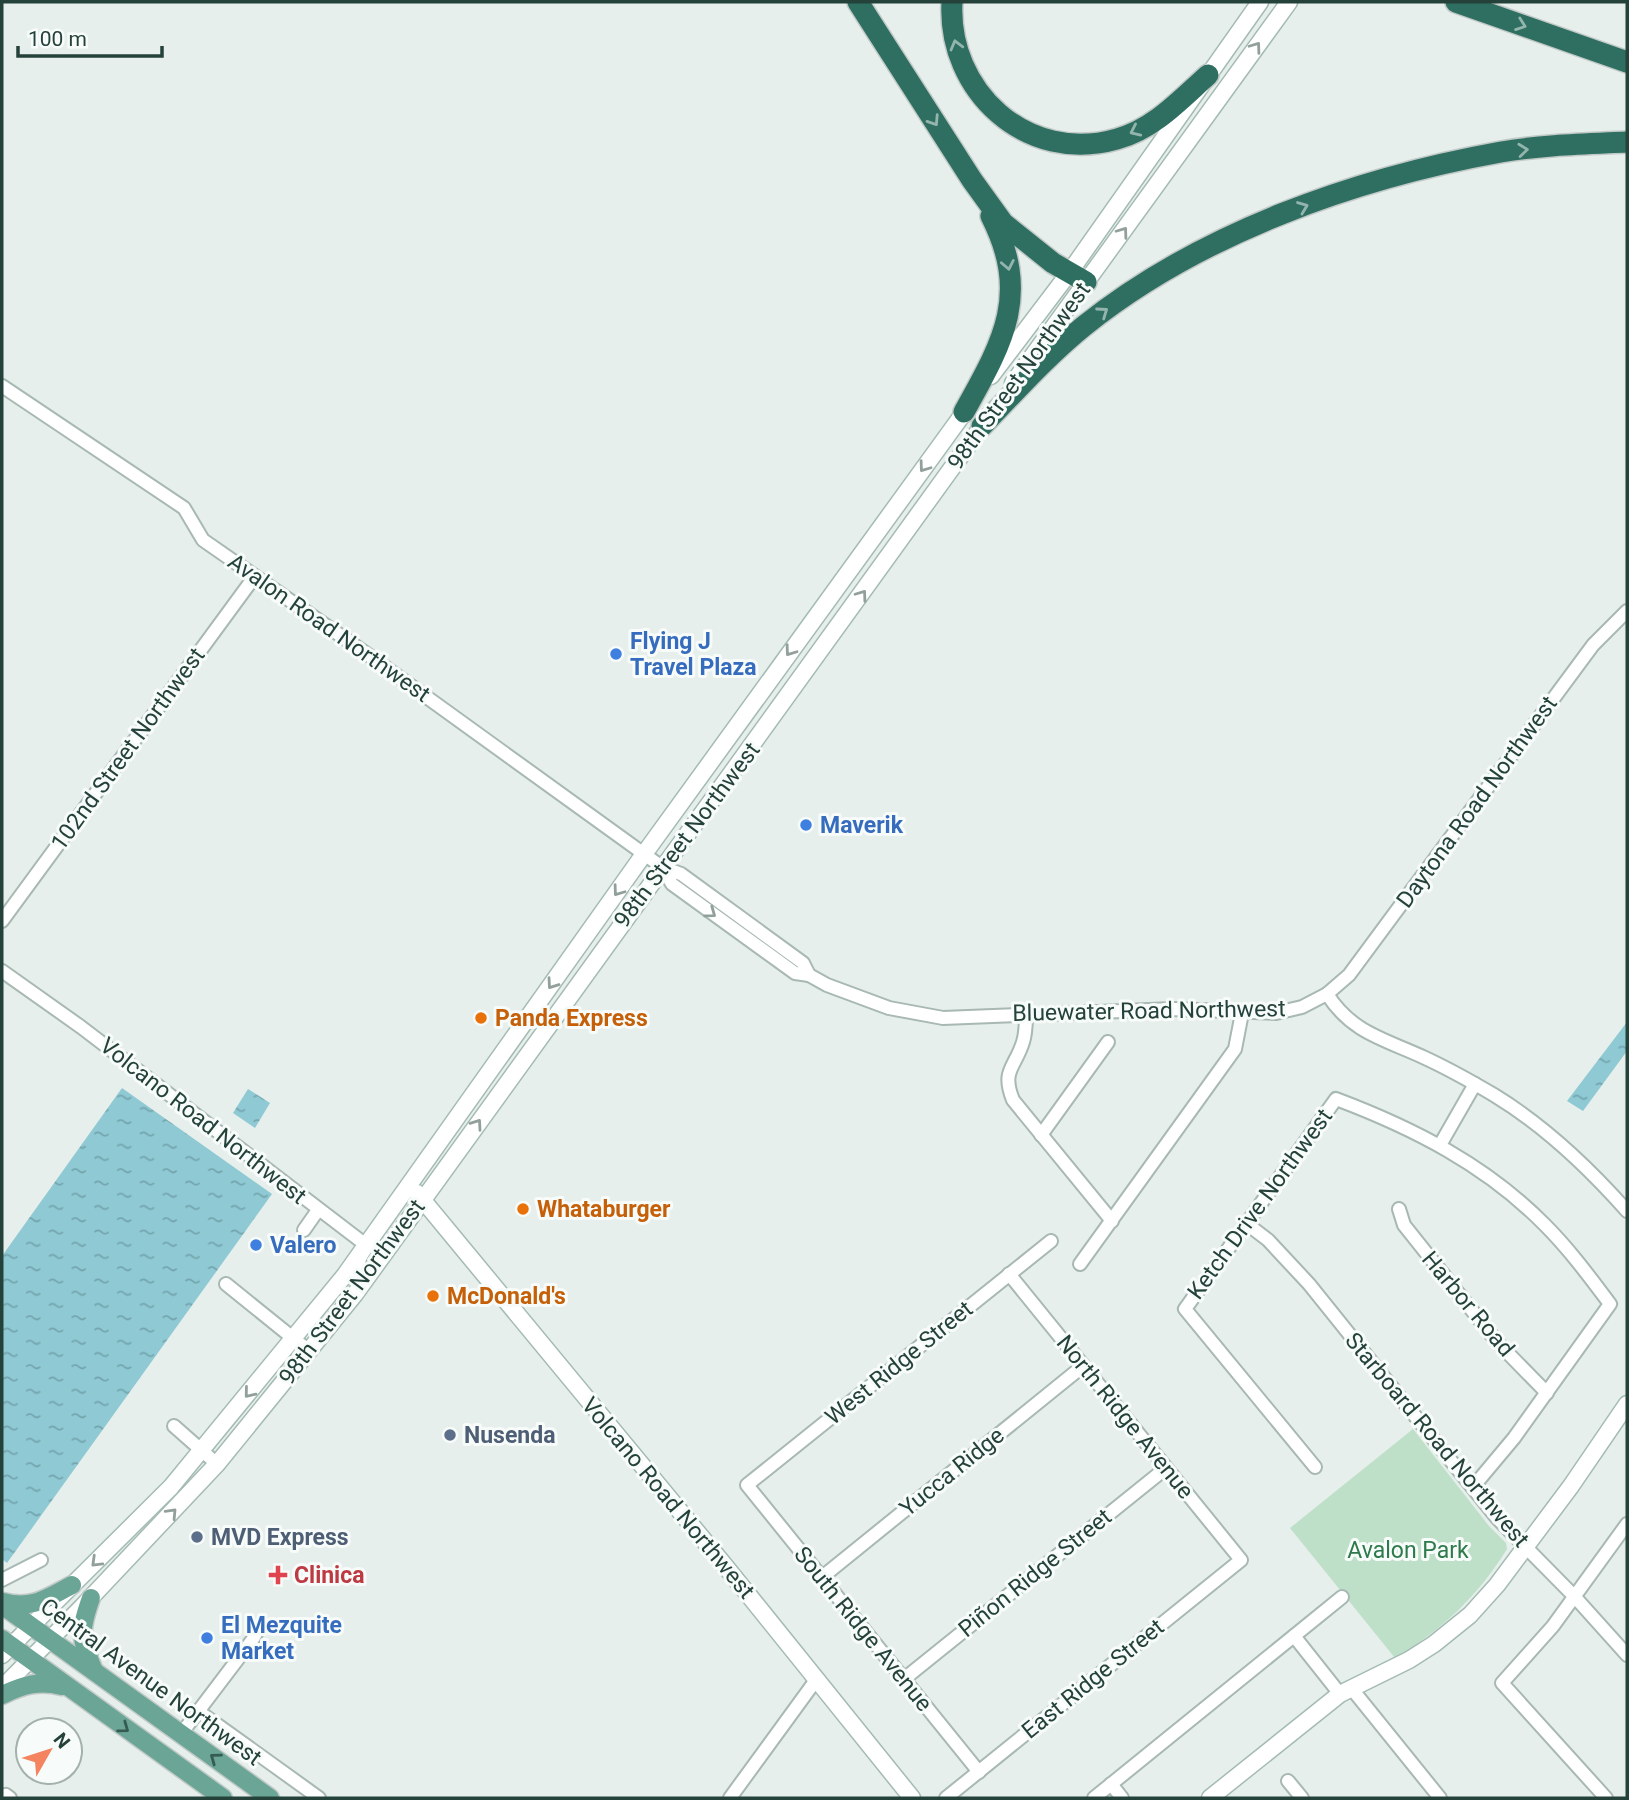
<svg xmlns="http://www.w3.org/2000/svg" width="1629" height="1800" viewBox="0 0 1629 1800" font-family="Roboto,sans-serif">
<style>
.park{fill:#bfe0c8}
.water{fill:url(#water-ripples)}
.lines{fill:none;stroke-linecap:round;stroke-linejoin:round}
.street-casing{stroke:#a8b8b2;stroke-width:16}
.secondary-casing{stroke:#a4bbb3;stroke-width:19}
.primary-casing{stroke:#c2cac8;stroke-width:21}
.highway-casing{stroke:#c2cac8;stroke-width:24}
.street{stroke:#fff;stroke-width:12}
.secondary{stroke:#fff;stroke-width:16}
.primary{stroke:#6aa596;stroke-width:18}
.highway{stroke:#2f6f62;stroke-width:21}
.oneway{stroke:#93b5ae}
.oneway2{stroke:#92a09c}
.oneway3{stroke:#365b51}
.shop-dot{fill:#3f7fe0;stroke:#f7fbf9;stroke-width:2.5}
.food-dot{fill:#e8710a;stroke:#f7fbf9;stroke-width:2.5}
.service-dot{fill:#5c6f8a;stroke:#f7fbf9;stroke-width:2.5}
.health-dot{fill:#e0444e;stroke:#f7fbf9;stroke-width:2.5}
.labels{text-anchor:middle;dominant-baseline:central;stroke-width:6;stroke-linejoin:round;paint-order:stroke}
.street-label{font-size:23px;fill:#24423a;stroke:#f7fbf9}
.shop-label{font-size:23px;font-weight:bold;fill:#366cbe;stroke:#f7fbf9;text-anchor:start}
.food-label{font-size:23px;font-weight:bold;fill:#c56008;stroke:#f7fbf9;text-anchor:start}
.service-label{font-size:23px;font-weight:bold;fill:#4e5e75;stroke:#f7fbf9;text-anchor:start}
.park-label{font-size:23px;fill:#2d7a4b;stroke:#f7fbf9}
.health-label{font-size:23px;font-weight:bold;fill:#be3a42;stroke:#f7fbf9;text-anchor:start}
</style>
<defs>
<pattern id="water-ripples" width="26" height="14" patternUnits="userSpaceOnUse" patternTransform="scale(1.75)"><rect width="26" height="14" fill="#8ec9d4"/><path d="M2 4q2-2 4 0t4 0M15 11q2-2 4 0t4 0" fill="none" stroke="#74a5ad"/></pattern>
</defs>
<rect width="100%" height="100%" fill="#e6efeb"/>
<path class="park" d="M1413 1429 1489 1526 1506 1543 1507 1549C1478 1596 1442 1630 1395 1658L1290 1528Z"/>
<g class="water">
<path d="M1627 1022V1051L1583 1111 1567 1101Z"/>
<path d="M122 1088 272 1194 7 1563 2 1559V1256Z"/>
<path d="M248 1089 270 1103 255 1128 233 1113Z"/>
</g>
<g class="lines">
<g class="street-casing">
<g id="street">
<path d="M2 386 184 508 203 540 367 654 662 867 681 874 803 963 809 975 795 973 672 884 662 867"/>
<path d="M2 921 255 576"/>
<path d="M2 971 81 1027 366 1245 353 1275 360 1288"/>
<path d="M809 975 827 985 889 1008 943 1018 1174 1009 1276 1013 1302 1007 1327 994C1352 1033 1384 1039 1423 1057 1447 1068 1472 1082 1494 1095 1545 1126 1588 1167 1627 1211"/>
<path d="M1327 994 1349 975 1593 645 1627 611"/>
<path d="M1026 1013C1026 1023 1026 1033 1023 1042 1015 1068 1001 1070 1013 1100L1112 1221"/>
<path d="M1041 1135 1108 1042"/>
<path d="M1440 1145 1475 1084"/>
<path d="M1399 1209 1404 1225 1498 1343 1547 1393"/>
<path d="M1247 1224 1268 1240 1309 1284 1497 1518 1574 1596 1627 1655"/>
<path d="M304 1230 318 1210"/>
<path d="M1080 1264 1235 1049 1242 1013"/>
<path d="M226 1284 309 1351"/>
<path d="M174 1426 217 1464"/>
<path d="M1315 1467 1185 1309 1336 1099C1413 1128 1486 1165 1545 1225 1569 1249 1589 1276 1610 1304L1514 1438 1473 1487"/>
<path d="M821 1578 1083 1366"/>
<path d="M2 1580 41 1560"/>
<path d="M1294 1636 1340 1694"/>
<path d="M904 1679 1166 1468"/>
<path d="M1352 1689 1440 1798"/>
<path d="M198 1711 319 1798"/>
<path d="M181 1734 253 1639 261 1624"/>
<path d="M979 1772 747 1485 1051 1241"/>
<path d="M1288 1781 1302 1798"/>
<path d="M1111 1784 1122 1798"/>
<path d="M2 1798 6 1795 10 1798"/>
<path d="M730 1798 816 1680"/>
<path d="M946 1798 1241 1560 1009 1274"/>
<path d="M1094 1798 1342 1597"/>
<path d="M1606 1798 1502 1683 1553 1626 1627 1524"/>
</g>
</g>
<g class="secondary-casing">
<g id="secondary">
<path d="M991 376 1069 273 1260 2"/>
<path d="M1013 383 1289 2"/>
<path d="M417 1193 726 1567 912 1798"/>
<path d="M2 1655 171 1487 345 1275 644 854 971 403"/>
<path d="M2 1688 82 1607 217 1464 355 1294 988 418"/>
<path d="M1210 1798 1340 1694 1409 1660 1434 1644 1470 1615 1497 1585 1571 1486 1627 1404"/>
</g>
</g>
<g class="primary-casing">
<g id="primary">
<path d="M91 1598C79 1632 80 1638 94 1671"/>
<path d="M3 1602C32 1610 47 1598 72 1585"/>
<path d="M2 1605 270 1798"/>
<path d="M2 1639 223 1798"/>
<path d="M2 1695C23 1685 39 1680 62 1686"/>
</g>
</g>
<g class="highway-casing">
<g id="highway">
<path d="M858 2 972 180 1003 223 1053 263 1086 282"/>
<path d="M952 2C947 91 1027 165 1117 139 1154 129 1180 100 1208 75"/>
<path d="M1456 2 1627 62"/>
<path d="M964 412C1003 342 1031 295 991 216"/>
<path d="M982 426C1015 392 1047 356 1084 326 1200 233 1356 178 1501 152 1542 145 1585 144 1627 142"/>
</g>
</g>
<use href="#street" class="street"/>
<use href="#secondary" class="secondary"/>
<use href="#primary" class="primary"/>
<use href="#highway" class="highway"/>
</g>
<defs><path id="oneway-chevron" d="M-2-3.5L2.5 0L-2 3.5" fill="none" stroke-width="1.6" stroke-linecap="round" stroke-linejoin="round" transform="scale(1.75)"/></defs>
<g class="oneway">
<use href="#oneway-chevron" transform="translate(1521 25) rotate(20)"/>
<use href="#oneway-chevron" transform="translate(956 45) rotate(-105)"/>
<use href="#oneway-chevron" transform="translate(934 121) rotate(57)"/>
<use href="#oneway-chevron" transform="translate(1135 131) rotate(155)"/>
<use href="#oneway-chevron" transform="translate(1523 150) rotate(-6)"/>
<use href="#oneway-chevron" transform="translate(1303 207) rotate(-21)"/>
<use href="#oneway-chevron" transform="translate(1008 265) rotate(79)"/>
<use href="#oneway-chevron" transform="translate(1103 312) rotate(-35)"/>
</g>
<g class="oneway2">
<use href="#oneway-chevron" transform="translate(1256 47) rotate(-54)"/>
<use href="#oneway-chevron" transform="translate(1123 232) rotate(-54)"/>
<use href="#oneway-chevron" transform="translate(924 467) rotate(126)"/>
<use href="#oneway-chevron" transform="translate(862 595) rotate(-54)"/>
<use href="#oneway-chevron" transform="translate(790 651) rotate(126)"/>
<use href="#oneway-chevron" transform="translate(618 891) rotate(126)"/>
<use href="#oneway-chevron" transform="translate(711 913) rotate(36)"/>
<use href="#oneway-chevron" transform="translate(552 984) rotate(125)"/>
<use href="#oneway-chevron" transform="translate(477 1124) rotate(-55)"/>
<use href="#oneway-chevron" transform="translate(249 1393) rotate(129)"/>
<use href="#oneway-chevron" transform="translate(172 1513) rotate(-47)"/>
<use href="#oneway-chevron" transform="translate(96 1562) rotate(136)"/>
</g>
<g class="oneway3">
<use href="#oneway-chevron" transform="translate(124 1728) rotate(36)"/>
<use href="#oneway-chevron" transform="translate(215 1758) rotate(-144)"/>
</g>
<g class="shop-dot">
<circle cx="616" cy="654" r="7"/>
<circle cx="806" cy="825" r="7"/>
<circle cx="256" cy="1245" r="7"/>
<circle cx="207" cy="1638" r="7"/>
</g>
<g class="food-dot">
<circle cx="481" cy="1018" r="7"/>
<circle cx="523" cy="1209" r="7"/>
<circle cx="433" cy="1296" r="7"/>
</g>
<g class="service-dot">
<circle cx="450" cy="1435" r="7"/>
<circle cx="197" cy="1537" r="7"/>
</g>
<path class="health-dot" d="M274.5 1564.5h7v7h7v7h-7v7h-7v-7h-7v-7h7z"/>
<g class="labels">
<g class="street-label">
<text transform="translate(1019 376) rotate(-54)">98th Street Northwest</text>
<text transform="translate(329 628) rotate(35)">Avalon Road Northwest</text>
<text transform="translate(128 749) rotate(-54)">102nd Street Northwest</text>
<text transform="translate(1477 802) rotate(-54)">Daytona Road Northwest</text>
<text transform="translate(687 835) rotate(-53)">98th Street Northwest</text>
<text transform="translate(1149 1011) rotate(-1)">Bluewater Road Northwest</text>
<text transform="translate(203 1121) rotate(38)">Volcano Road Northwest</text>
<text transform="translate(1260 1204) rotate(-54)">Ketch Drive Northwest</text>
<text transform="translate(352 1292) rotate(-53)">98th Street Northwest</text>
<text transform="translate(1468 1304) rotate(50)">Harbor Road</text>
<text transform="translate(899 1363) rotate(-39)">West Ridge Street</text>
<text transform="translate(1125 1417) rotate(51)">North Ridge Avenue</text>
<text transform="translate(1437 1440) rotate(50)">Starboard Road Northwest</text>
<text transform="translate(952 1472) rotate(-39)">Yucca Ridge</text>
<text transform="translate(668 1498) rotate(50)">Volcano Road Northwest</text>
<text transform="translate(1035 1573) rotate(-39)">Piñon Ridge Street</text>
<text transform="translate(863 1629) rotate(51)">South Ridge Avenue</text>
<text transform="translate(1093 1679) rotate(-39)">East Ridge Street</text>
<text transform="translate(151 1682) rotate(36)">Central Avenue Northwest</text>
</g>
<g class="shop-label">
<text x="630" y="641">Flying J<tspan x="630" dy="26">Travel Plaza</tspan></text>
<text x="820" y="825">Maverik</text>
<text x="270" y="1245">Valero</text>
<text x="221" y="1625">El Mezquite<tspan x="221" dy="26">Market</tspan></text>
</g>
<g class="food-label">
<text x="495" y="1018">Panda Express</text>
<text x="537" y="1209">Whataburger</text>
<text x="447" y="1296">McDonald's</text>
</g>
<g class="service-label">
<text x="464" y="1435">Nusenda</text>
<text x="211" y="1537">MVD Express</text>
</g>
<g class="park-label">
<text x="1408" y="1550">Avalon Park</text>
</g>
<g class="health-label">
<text x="294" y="1575">Clinica</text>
</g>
</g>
<rect width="1629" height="1800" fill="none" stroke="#24423a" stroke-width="7"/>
<g transform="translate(49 1751) rotate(51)"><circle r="33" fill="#f7fbf9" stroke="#a3b1ad" stroke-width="2"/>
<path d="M0-5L12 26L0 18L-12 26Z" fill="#f4845f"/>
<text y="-10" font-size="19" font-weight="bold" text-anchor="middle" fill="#24423a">N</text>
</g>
<path d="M18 46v10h144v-10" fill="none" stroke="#24423a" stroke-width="3.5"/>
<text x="28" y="46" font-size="21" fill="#24423a" stroke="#f7fbf9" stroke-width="5" paint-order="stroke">100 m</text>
</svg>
